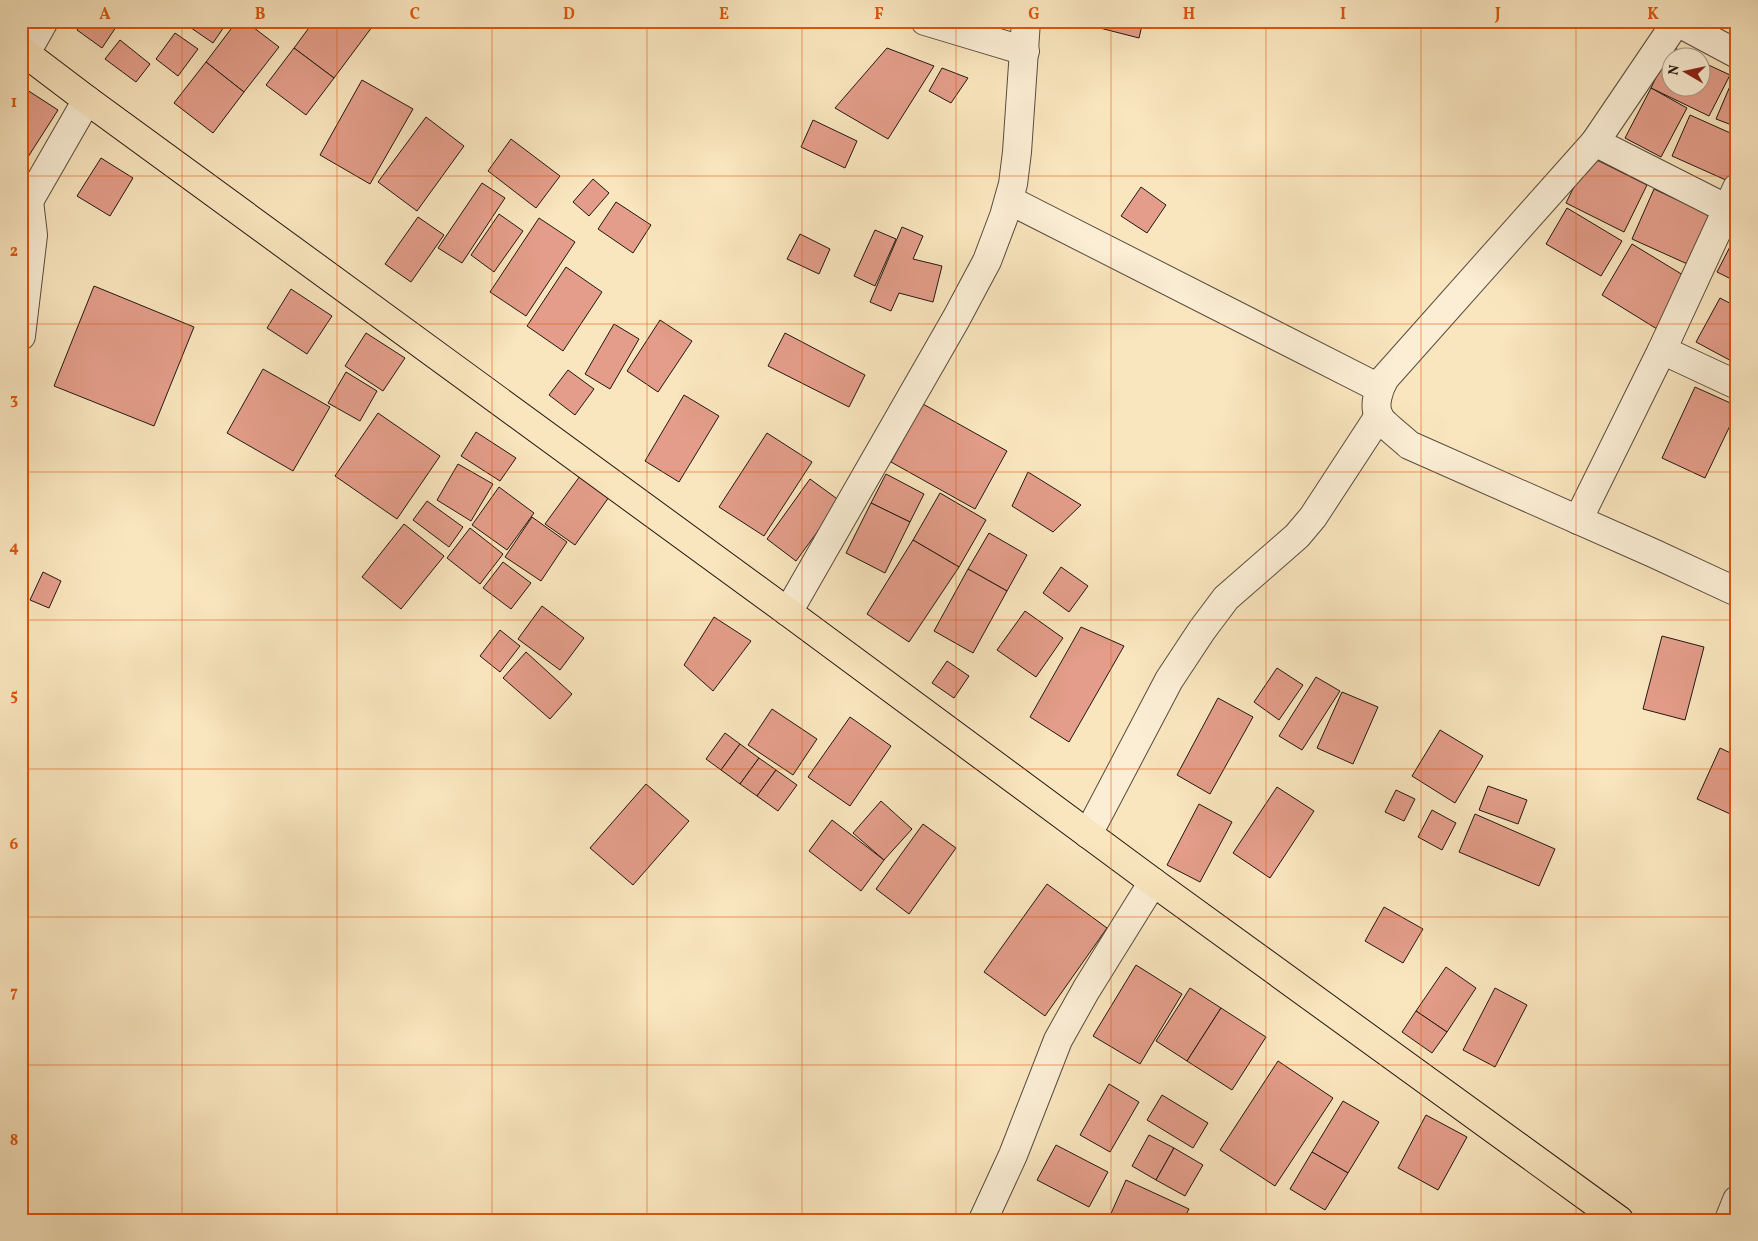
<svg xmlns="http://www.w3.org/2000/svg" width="1758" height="1241" viewBox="0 0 1758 1241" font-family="Vollkorn,serif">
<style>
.building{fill:#e39d8a;stroke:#231810}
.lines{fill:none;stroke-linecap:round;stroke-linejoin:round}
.minor-casing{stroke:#584b3c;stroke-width:30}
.major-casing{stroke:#231810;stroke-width:30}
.minor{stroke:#fbeed5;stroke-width:28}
.major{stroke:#f9e5be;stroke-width:28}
.grid{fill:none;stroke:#de560c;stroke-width:1;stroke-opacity:0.55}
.neatline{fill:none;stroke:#de560c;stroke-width:2}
.grid-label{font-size:16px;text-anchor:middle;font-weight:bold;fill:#de560c}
</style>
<rect width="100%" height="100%" fill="#f9e5be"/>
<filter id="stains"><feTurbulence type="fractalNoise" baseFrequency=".004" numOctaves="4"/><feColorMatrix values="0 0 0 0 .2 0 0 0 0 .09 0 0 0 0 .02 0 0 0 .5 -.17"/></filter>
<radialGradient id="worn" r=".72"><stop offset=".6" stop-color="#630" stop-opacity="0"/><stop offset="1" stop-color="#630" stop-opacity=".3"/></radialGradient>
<g class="building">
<path d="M83 21H120L102 48 77 30Z"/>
<path d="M181 21H228L213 43Z"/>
<path d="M237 21H245L279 47 244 92 206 62Z"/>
<path d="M314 21H364L372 27 334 78 294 48Z"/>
<path d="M1097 21H1143L1139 38 1096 27Z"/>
<path d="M1727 21H1737V26Z"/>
<path d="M175 33 198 49 178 76 156 59Z"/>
<path d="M120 40 150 64 136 82 105 59Z"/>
<path d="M1671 46 1694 58H1670V88H1700V61L1730 75 1709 116 1651 88Z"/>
<path d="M294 48 334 78 306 115 266 85Z"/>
<path d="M887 48 934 66 888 139 835 108Z"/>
<path d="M206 62 244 92 213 133 174 103Z"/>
<path d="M942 68 968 78 951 103 929 91Z"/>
<path d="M1733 79 1737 81V127L1716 119Z"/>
<path d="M362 80 413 109 370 184 320 155Z"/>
<path d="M24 88 58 110 28 157 21 152V93Z"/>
<path d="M1651 88 1687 108 1661 157 1625 138Z"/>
<path d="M1690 115 1737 136V161L1728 181 1672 156Z"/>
<path d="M426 117 464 146 417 211 378 182Z"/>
<path d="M813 120 857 141 845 168 801 147Z"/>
<path d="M511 139 560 176 536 208 488 171Z"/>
<path d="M1589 156 1647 185 1624 232 1566 203Z"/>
<path d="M101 158 133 178 110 216 77 196Z"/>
<path d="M593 179 609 193 589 216 573 202Z"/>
<path d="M482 183 505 198 462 263 438 248Z"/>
<path d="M1141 187 1166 205 1147 233 1121 216Z"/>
<path d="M1654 189 1716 218 1694 267 1632 239Z"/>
<path d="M616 202 651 225 633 253 598 229Z"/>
<path d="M1567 208 1622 241 1601 276 1546 244Z"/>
<path d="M499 214 523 231 494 272 471 255Z"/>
<path d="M418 217 444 235 411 282 385 264Z"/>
<path d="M539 218 575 242 526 316 490 292Z"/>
<path d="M902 227 923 236 913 259 942 266 933 302 899 293 891 311 870 302Z"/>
<path d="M875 230 896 239 875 286 854 276Z"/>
<path d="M800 234 830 249 819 274 787 259Z"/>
<path d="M1735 237 1737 238V282L1717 272Z"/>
<path d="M1632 244 1688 278 1657 329 1602 295Z"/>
<path d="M566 267 602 292 563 351 527 326Z"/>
<path d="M94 286 194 327 154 426 54 386Z"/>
<path d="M291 289 332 316 307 354 267 328Z"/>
<path d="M1720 298 1737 307V364L1696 342Z"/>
<path d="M660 320 692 341 658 392 627 371Z"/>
<path d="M614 324 639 339 610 389 585 374Z"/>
<path d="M366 333 405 358 383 391 345 366Z"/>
<path d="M785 333 865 375 849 407 768 366Z"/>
<path d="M263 369 330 407 293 471 227 433Z"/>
<path d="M568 370 594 389 575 415 549 395Z"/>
<path d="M346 372 377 391 360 421 328 403Z"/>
<path d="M1695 387 1737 406V411L1705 478 1662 458Z"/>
<path d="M684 395 719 416 679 482 645 461Z"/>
<path d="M923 404 1007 451 975 509 891 462Z"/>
<path d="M378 413 440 456 397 519 335 476Z"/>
<path d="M476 432 516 458 500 481 461 456Z"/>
<path d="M767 433 812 462 764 536 719 507Z"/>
<path d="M458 464 493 484 471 521 437 500Z"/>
<path d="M1028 472 1081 505 1053 532 1012 506Z"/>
<path d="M886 474 924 494 910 522 871 503Z"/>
<path d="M580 476 609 497 575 545 545 524Z"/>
<path d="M810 479 840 501 796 561 767 539Z"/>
<path d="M499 487 534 513 507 550 472 525Z"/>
<path d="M940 493 986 520 959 567 913 540Z"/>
<path d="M427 501 463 527 449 547 413 520Z"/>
<path d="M871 503 910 522 885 573 846 553Z"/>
<path d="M532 517 567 542 541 581 505 557Z"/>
<path d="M404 524 444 556 401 609 362 577Z"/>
<path d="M470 528 503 554 480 584 447 558Z"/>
<path d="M989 533 1027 555 1007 591 968 569Z"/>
<path d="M913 540 959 567 909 642 867 614Z"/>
<path d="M503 562 531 583 511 609 483 588Z"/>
<path d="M1061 567 1088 586 1069 612 1043 593Z"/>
<path d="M968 569 1007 591 973 653 934 631Z"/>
<path d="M43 572 61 581 49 608 30 600Z"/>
<path d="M542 606 584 638 560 670 518 639Z"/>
<path d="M1025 611 1063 638 1036 677 997 650Z"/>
<path d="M714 617 751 641 713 691 684 665Z"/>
<path d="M1081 627 1124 646 1069 742 1030 717Z"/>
<path d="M500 630 520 646 500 672 480 656Z"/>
<path d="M1662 636 1704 647 1685 720 1643 709Z"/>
<path d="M526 652 572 694 550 719 503 678Z"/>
<path d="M947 661 969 676 954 698 932 683Z"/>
<path d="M1277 668 1303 685 1279 720 1254 702Z"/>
<path d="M1316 677 1340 691 1302 750 1279 736Z"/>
<path d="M1342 692 1378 707 1353 764 1317 748Z"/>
<path d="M1218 698 1253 717 1210 794 1177 775Z"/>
<path d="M772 709 817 739 793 775 748 745Z"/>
<path d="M850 717 891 746 850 806 808 777Z"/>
<path d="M1440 730 1483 756 1455 803 1412 776Z"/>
<path d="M725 733 740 744 721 770 706 759Z"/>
<path d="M740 744 759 758 740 784 721 770Z"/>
<path d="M1720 748 1737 756V817L1697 799Z"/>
<path d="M759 758 776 770 757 796 740 784Z"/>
<path d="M776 770 797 785 778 811 757 796Z"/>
<path d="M646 784 689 821 633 885 590 848Z"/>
<path d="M1488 786 1527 800 1518 824 1479 810Z"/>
<path d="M1277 787 1314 811 1270 878 1233 853Z"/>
<path d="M1396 790 1415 799 1404 821 1385 812Z"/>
<path d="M881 801 912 829 884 860 853 833Z"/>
<path d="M1199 804 1232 822 1200 882 1167 865Z"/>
<path d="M1432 810 1456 823 1442 850 1418 837Z"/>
<path d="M1475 814 1555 849 1539 886 1459 852Z"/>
<path d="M832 820 884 860 861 891 809 851Z"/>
<path d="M923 824 956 848 909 914 876 889Z"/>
<path d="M1047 884 1107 928 1045 1016 984 972Z"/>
<path d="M1384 907 1423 929 1403 963 1365 941Z"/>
<path d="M1136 965 1182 994 1140 1064 1093 1036Z"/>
<path d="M1446 967 1476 988 1447 1032 1416 1011Z"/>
<path d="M1190 988 1221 1008 1187 1061 1156 1041Z"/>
<path d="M1495 988 1527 1005 1495 1067 1463 1050Z"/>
<path d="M1221 1008 1266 1037 1232 1090 1187 1061Z"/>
<path d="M1416 1011 1447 1032 1432 1053 1402 1032Z"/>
<path d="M1278 1061 1333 1098 1275 1186 1220 1150Z"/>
<path d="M1109 1084 1139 1102 1110 1152 1080 1135Z"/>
<path d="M1162 1095 1208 1123 1193 1148 1147 1120Z"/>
<path d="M1343 1101 1379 1122 1348 1173 1312 1152Z"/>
<path d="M1426 1115 1467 1137 1438 1190 1398 1168Z"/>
<path d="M1149 1135 1174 1148 1156 1180 1132 1166Z"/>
<path d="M1056 1145 1108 1172 1089 1207 1037 1180Z"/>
<path d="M1174 1148 1203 1165 1185 1196 1156 1180Z"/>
<path d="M1312 1152 1348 1173 1325 1210 1290 1189Z"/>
<path d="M1126 1180 1189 1209 1183 1220H1112L1109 1218Z"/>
</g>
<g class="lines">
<g class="minor-casing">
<g id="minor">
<path d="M925 21 1025 51"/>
<path d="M1677 21 1595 142 1385 378C1379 388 1373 405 1379 417 1383 424 1402 438 1409 445L1653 553 1737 592"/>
<path d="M1677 22 1737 54"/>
<path d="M26 53 44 21"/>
<path d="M1595 142 1737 214"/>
<path d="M1009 200 1379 388"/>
<path d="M21 221 29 201 87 100"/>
<path d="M21 336 33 235 29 201"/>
<path d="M1662 350 1737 385"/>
<path d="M1578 520 1662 350 1737 188"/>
<path d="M788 612 956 319 987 261 1004 216 1013 184 1017 152 1026 21"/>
<path d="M1088 834 1169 680 1202 630 1226 598 1297 536 1313 517 1379 416"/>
<path d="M983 1220 1013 1155 1058 1040 1086 990 1153 882"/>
<path d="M1729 1220 1737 1200"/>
</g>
</g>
<g class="major-casing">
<path id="major" d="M21 50 87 100 788 612 1153 882 1619 1220"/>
</g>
<use href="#minor" class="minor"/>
<use href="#major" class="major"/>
</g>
<path class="grid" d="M182 21V1220M337 21V1220M492 21V1220M647 21V1220M802 21V1220M956 21V1220M1111 21V1220M1266 21V1220M1421 21V1220M1576 21V1220M21 176H1737M21 324H1737M21 472H1737M21 620H1737M21 769H1737M21 917H1737M21 1065H1737"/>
<rect width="1758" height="1241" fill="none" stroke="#f9e5be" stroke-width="55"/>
<g transform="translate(1686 72) rotate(279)"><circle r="24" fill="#fbeed5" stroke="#a59886"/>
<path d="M0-4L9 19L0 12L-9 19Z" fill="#8f2418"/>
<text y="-8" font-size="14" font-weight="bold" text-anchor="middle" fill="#231810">N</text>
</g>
<rect x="28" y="28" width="1702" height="1186" class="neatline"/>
<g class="grid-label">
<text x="105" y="19">A</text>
<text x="260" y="19">B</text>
<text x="415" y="19">C</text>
<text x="569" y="19">D</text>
<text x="724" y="19">E</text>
<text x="879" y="19">F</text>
<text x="1034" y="19">G</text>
<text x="1189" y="19">H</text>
<text x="1343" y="19">I</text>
<text x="1498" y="19">J</text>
<text x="1653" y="19">K</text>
<text x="14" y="107">1</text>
<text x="14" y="256">2</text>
<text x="14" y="404">3</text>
<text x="14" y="552">4</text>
<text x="14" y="700">5</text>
<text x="14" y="849">6</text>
<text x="14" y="997">7</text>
<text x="14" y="1145">8</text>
</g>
<rect width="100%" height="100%" filter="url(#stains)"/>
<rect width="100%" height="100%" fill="url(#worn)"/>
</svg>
